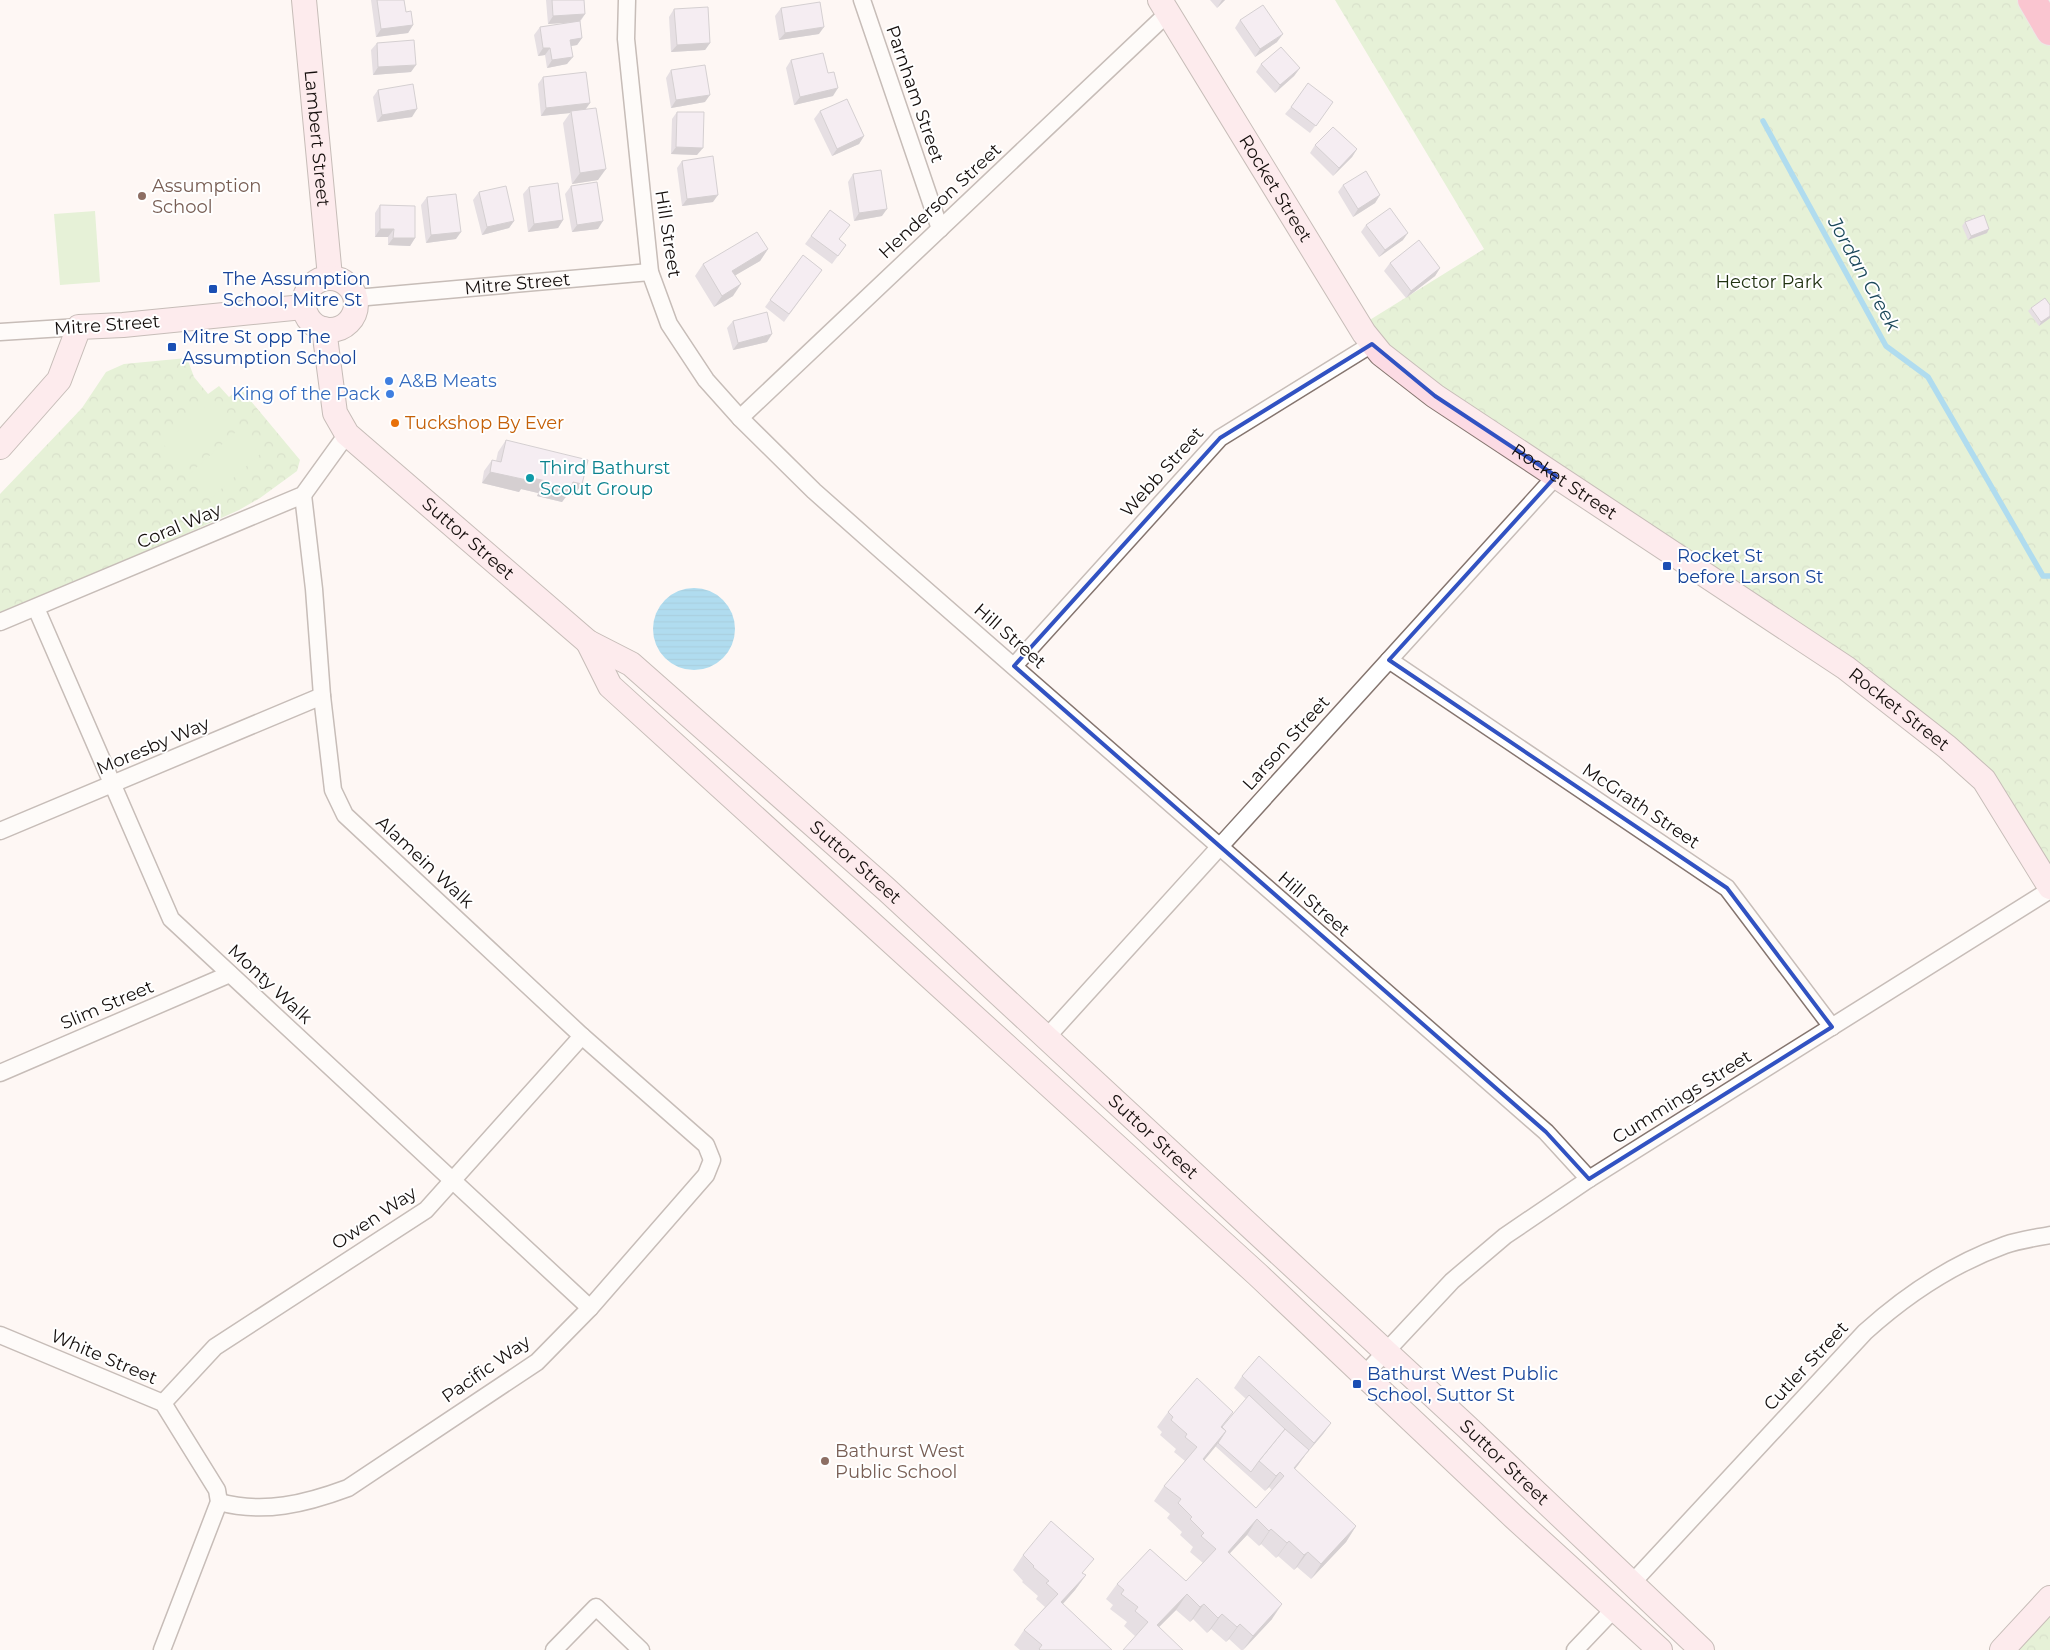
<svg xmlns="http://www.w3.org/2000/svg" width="2050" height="1650" viewBox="0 0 2050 1650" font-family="Montserrat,sans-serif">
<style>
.forest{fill:url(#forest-crowns)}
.pitch{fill:#cae8b4}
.water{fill:url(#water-rules)}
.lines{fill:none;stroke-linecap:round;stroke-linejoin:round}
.stream{stroke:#52bbe9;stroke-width:5.5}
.street-casing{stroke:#85756f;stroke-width:19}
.secondary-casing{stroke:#85756f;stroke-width:26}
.highway-casing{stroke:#d5d4d3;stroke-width:30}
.street{stroke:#fff;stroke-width:16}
.secondary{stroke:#fcdbe4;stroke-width:24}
.highway{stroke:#f587a4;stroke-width:28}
.wall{fill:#c9c2ce;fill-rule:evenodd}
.shaded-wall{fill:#a49ea7}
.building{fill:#eae1ef;stroke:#a49ea7}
.marked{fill:none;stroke:#3152c2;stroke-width:4;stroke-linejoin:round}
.education-dot{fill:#8d6e63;stroke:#fff;stroke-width:2}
.transit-dot{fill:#1a4fb4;stroke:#fff;stroke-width:2}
.shop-dot{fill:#3f7fe0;stroke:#fff;stroke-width:2}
.food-dot{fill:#e8710a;stroke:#fff;stroke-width:2}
.culture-dot{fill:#0f9aa8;stroke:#fff;stroke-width:2}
.labels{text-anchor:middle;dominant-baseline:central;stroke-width:4;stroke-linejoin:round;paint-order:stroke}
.street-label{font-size:18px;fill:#150f0d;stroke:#fff}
.education-label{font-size:18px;fill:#785e54;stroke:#fff;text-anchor:start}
.transit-label{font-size:18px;fill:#164399;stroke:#fff;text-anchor:start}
.park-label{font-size:18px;fill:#1f3110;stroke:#fff}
.shop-label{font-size:18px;fill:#366cbe;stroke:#fff;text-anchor:start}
.food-label{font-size:18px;fill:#c56008;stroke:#fff;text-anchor:start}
.culture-label{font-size:18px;fill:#0d838f;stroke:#fff;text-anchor:start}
.water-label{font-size:19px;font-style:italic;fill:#1b485b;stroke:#fff}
</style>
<defs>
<pattern id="forest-crowns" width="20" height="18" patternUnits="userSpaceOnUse" patternTransform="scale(1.25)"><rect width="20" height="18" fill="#cae8b4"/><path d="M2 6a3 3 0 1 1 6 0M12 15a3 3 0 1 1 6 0" fill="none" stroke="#adc69a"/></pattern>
<pattern id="water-rules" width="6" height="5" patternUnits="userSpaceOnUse" patternTransform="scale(1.25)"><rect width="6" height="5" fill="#52bbe9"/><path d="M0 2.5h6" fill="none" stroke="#47a0c7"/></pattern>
</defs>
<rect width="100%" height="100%" fill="#fef7f4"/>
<g class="forest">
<path d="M1335 0H2032L2050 31V887L1947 747 1447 404 1360 326 1484 249Z"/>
<path d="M187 358 194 377 208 394 219 386 229 397 240 388 300 460 297 471 260 498 239 510 0 617V494L82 408 106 372 124 364Z"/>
<path d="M2050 1600V1650H2009Z"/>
</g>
<g class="pitch">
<path d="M95 211 100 282 60 285 54 214Z"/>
<path d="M213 399 235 423 185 468 163 444Z"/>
<path d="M238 430 260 454 210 499 188 475Z"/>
</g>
<circle class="water" cx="694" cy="629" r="41"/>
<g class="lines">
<path class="stream" d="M1763 121 1886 346 1928 377 2043 576H2050"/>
<g class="street-casing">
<g id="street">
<path d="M627 0 626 39 650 272 669 324 706 380 740 418 814 491 885 554 1546 1132 1589 1179"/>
<path d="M862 0 940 229"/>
<path id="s1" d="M356 298 650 272"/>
<path d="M0 332 79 327"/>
<path d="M740 418 1168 13"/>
<path d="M36 608 171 919 590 1308"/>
<path d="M0 622 303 495 347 434"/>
<path d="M1389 660 1727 888 1832 1027"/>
<path d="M1014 666 1220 438 1372 344"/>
<path d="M0 831 322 696"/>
<path d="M1047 1037 1556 476"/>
<path d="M0 1073 230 974"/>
<path d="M0 1335 163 1403 217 1490 219 1502 162 1650"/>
<path d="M1364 1375 1452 1281 1505 1236 1589 1179 2050 890"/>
<path d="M163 1403 215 1347 426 1210 582 1036"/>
<path d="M219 1502C264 1514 305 1504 348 1488L537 1362 590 1308 706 1175 712 1160 706 1145 582 1036 345 815 333 790 322 696 314 589 303 495"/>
<path d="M1632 1583 1865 1332C1906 1295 1952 1264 2005 1245 2019 1240 2035 1238 2050 1235"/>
<path d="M554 1650 596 1607 641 1650"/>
<path d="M1575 1650 1615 1608"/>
</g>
</g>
<g class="secondary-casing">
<g id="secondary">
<path id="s2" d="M304 0 330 277"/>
<path id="s3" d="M1160 0 1364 333 1381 354 1435 396 1846 668 1947 747 1984 780 2050 887"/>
<circle cx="330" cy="304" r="26"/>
<path id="s4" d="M324 329 335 413 347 434 588 642 631 664 886 889 1467 1427 1702 1650"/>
<path d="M0 447 59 380 79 327 123 325 303 307"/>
<path d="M588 642 610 686 1257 1274 1514 1517 1660 1650"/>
<path d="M2002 1650 2050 1598"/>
</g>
</g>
<g class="highway-casing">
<path id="highway" d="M2032 0 2050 31"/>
</g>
<use href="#street" class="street"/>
<use href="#secondary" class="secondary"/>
<use href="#highway" class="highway"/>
</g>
<g class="wall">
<path d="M371 0H404L406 12 413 25 408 33 376 37Z"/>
<path d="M546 0H584L585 14 580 22 582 38 577 45 571 46 567 64 547 68 545 55 538 56 534 35 540 27 574 22 548 24Z"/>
<path d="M1210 0H1225L1217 8Z"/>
<path d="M781 8 819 34 779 40 775 16Z"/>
<path d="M674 9 710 43 705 50 671 52 669 17Z"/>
<path d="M1240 20 1277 42 1255 57 1235 28Z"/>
<path d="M377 43 411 72 373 75 371 50Z"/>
<path d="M791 60 828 73 833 96 794 105 786 68Z"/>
<path d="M1261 64 1300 68 1294 76 1275 93 1256 72Z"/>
<path d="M671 70 705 102 671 108 666 78Z"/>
<path d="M543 77 590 103 586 109 598 180 572 184 563 123 570 113 541 116 538 84Z"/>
<path d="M378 90 412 117 377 122 373 97Z"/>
<path d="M1333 102 1310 133 1285 114 1291 107Z"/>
<path d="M820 111 864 136 859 144 832 156 814 119Z"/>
<path d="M677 112 697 155 671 154 672 119Z"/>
<path d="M1315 145 1357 149 1352 157 1333 176 1310 153Z"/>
<path d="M682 161 713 202 682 206 677 168Z"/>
<path d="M853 174 882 216 854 221 848 182Z"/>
<path d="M1343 185 1380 195 1375 203 1353 217 1338 192Z"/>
<path d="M571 186 598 229 572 232 565 194Z"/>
<path d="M529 187 563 220 558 228 528 232 523 194Z"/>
<path d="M479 192 514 221 509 228 482 235 473 200Z"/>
<path d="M427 197 456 239 426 243 421 205Z"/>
<path d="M380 205 415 238 410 246 388 245V237H375V213Z"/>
<path d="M830 210 839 240 846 245 832 264 805 244Z"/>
<path d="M1965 222 1987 233 1968 240 1962 226Z"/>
<path d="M1366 225 1403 240 1379 257 1361 232Z"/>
<path d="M768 249 760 261 735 275 733 296 714 307 695 276 703 264Z"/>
<path d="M803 255 822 270 784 322 765 307Z"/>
<path d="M1390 263 1440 268 1435 276 1406 298 1384 271Z"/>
<path d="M2050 305V318L2039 326 2028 311 2031 308Z"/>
<path d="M733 321 767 342 733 350 727 328Z"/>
<path d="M506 440 582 484 574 495 568 494 562 502 537 496 538 493 521 489 519 492 482 483 484 471 492 460 496 461 498 452Z"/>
<path d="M1242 1376 1331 1423 1323 1434 1306 1454 1295 1469 1356 1526 1346 1542 1311 1579 1297 1567 1294 1570 1278 1556 1276 1558 1261 1544 1259 1546 1247 1535 1230 1553 1272 1619 1243 1650H1241L1229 1639 1226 1642 1211 1629 1207 1633 1193 1619 1190 1622 1176 1610 1159 1627 1135 1636 1124 1626 1127 1622 1110 1609 1113 1605 1106 1599 1117 1584 1186 1581 1203 1563 1190 1552 1193 1547 1180 1535 1182 1532 1167 1518 1170 1514 1154 1501 1164 1486 1185 1461 1174 1452 1176 1449 1160 1435 1162 1432 1157 1427 1168 1412H1233L1224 1425 1246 1399 1234 1388ZM1215 1446 1265 1491 1269 1487 1272 1490 1256 1508 1204 1460Z"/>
<path d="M1023 1555 1084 1574 1086 1575 1075 1590 1063 1604 1112 1650H1020L1014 1645 1024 1630 1045 1607 1036 1599 1038 1596 1022 1582 1023 1581 1013 1570Z"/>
</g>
<g class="shaded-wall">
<path d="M1222 0H1225L1217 8Z"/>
<path d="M585 14 579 22 548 24 553 16Z"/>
<path d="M413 25 408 33 376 37 381 29Z"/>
<path d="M824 27 819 34 779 40 785 33Z"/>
<path d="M1283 34 1277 42 1255 57 1260 49Z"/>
<path d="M582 38 577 45 565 47 570 40Z"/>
<path d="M710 43 705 50 671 52 677 45Z"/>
<path d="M543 48H550L545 55 538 56Z"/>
<path d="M573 57 567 64 547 68 552 60Z"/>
<path d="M416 65 411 72 373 75 378 67Z"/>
<path d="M1300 68 1294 76 1275 93 1280 85Z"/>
<path d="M838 88 833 96 794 105 800 97Z"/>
<path d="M710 95 705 102 671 108 676 100Z"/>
<path d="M590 103 584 111H571L570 113 541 116 546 108Z"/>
<path d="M417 109 412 117 377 122 382 115Z"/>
<path d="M864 136 859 144 832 156 837 149Z"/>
<path d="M676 147 703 148 697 155 671 154Z"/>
<path d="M1357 149 1352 157 1333 176 1339 168Z"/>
<path d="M606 169 598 180 572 184 580 173Z"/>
<path d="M718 195 713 202 682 206 687 199Z"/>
<path d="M1380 195 1375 203 1353 217 1358 209Z"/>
<path d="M887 209 882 216 854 221 859 213Z"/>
<path d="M563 220 558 228 528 232 534 224Z"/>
<path d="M514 221 509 228 482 235 487 227Z"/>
<path d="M603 221 598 229 572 232 577 225Z"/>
<path d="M380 229H394L388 237H375Z"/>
<path d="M1989 229 1987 233 1968 240 1971 236Z"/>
<path d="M461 232 456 239 426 243 431 235Z"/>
<path d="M1408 233 1403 240 1379 257 1385 250Z"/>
<path d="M393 238H415L410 246 388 245Z"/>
<path d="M768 249 760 261 724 282 732 271Z"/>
<path d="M1440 268 1435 276 1406 298 1411 291Z"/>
<path d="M741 284 733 296 714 307 722 296Z"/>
<path d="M2050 316V318L2039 326 2041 322Z"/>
<path d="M772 334 767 342 733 350 738 343Z"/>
<path d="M490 472 528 477 546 481 538 493 521 489 519 492 482 483Z"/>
<path d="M573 482 582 484 574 495 568 494 562 502 537 496 545 485Z"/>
<path d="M1331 1423 1323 1434 1306 1454 1314 1443Z"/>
<path d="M1226 1431 1216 1446 1193 1474 1203 1459Z"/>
<path d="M1309 1450 1298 1465 1283 1483 1294 1468Z"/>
<path d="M1280 1472 1269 1487 1265 1491 1276 1476Z"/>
<path d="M1257 1519 1247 1535 1217 1567 1228 1552Z"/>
<path d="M1356 1526 1346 1542 1311 1579 1321 1564Z"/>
<path d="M1271 1529 1261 1544 1259 1546 1269 1531Z"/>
<path d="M1289 1541 1278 1556 1276 1558 1287 1543Z"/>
<path d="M1308 1552 1297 1567 1294 1570 1304 1555Z"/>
<path d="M1086 1575 1075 1590 1051 1617 1061 1602Z"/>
<path d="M1187 1594 1176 1610 1146 1640 1157 1625Z"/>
<path d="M1204 1604 1193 1619 1190 1622 1200 1607Z"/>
<path d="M1282 1604 1272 1619 1243 1650 1253 1636Z"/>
<path d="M1222 1614 1211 1629 1207 1633 1218 1618Z"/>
<path d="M1240 1624 1229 1639 1226 1642 1237 1627Z"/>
</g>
<g class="building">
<path d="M377 0H404L406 12 411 11 413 25 381 29Z"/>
<path d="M552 0H584L585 14 553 16Z"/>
<path d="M820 2 824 27 785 33 781 8Z"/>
<path d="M1263 5 1283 34 1260 49 1240 20Z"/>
<path d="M708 7 710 43 677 45 674 9Z"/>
<path d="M580 21 582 38 570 40 573 57 552 60 550 48H543L540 27Z"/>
<path d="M414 40 416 65 378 67 377 43Z"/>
<path d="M1281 47 1300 68 1280 85 1261 64Z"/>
<path d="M823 53 828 73 834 72 838 88 800 97 791 60Z"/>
<path d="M705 65 710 95 676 100 671 70Z"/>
<path d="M586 72 590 103 546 108 543 77Z"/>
<path d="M1308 83 1333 102 1316 126 1291 107Z"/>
<path d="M413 84 417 109 382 115 378 90Z"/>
<path d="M847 99 864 136 837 149 820 111Z"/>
<path d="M596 108 606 169 580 173 571 111Z"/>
<path d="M677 112H704L703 148 676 147Z"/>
<path d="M1333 127 1357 149 1339 168 1315 145Z"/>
<path d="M713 156 718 195 687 199 682 161Z"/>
<path d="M881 170 887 209 859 213 853 174Z"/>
<path d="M1366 171 1380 195 1358 209 1343 185Z"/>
<path d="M597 182 603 221 577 225 571 186Z"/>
<path d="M558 183 563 220 534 224 529 187Z"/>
<path d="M506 186 514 221 487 227 479 192Z"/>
<path d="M456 194 461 232 431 235 427 197Z"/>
<path d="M380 205 415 206V238H393L394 229H380Z"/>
<path d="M1390 208 1408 233 1385 250 1366 225Z"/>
<path d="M830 210 850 225 839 239 846 245 838 256 811 236Z"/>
<path d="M1984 215 1989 229 1971 236 1965 222Z"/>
<path d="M757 232 768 249 732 271 741 284 722 296 703 264Z"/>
<path d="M1419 240 1440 268 1411 291 1390 263Z"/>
<path d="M803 255 822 270 789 314 770 300Z"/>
<path d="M2045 298 2050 305V316L2041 322 2031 308Z"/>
<path d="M767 312 772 334 738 343 733 321Z"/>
<path d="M506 440 588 460 582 484 573 482 570 490 545 485 546 481 528 477 527 480 490 472 492 460 501 462Z"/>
<path d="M1259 1356 1331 1423 1314 1443 1242 1376Z"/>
<path d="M1197 1378 1233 1412 1221 1427 1226 1431 1203 1459 1256 1508 1284 1476 1280 1472 1276 1476 1259 1461 1285 1429 1309 1450 1294 1468 1356 1526 1321 1564 1308 1552 1304 1555 1289 1541 1287 1543 1271 1529 1269 1531 1257 1519 1228 1552 1282 1604 1253 1636 1240 1624 1237 1627 1222 1614 1218 1618 1204 1604 1200 1607 1187 1594 1157 1625 1183 1650H1123L1148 1622 1135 1611 1138 1607 1121 1594 1124 1590 1117 1584 1150 1549 1186 1581 1216 1549 1201 1536 1204 1533 1190 1519 1192 1517 1178 1503 1181 1499 1164 1486 1197 1447 1185 1437 1187 1434 1171 1420 1173 1417 1168 1412Z"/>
<path d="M1249 1395 1286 1430 1285 1429 1259 1461 1251 1472 1218 1443 1226 1431 1222 1427Z"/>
<path d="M1051 1521 1094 1559 1082 1573 1086 1575 1061 1602 1112 1650H1040L1039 1649 1042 1645 1024 1630 1058 1594 1046 1583 1049 1581 1033 1567 1034 1566 1023 1555Z"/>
</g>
<path d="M0 0H2050V1650H0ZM1372 344 1435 396 1556 476 1389 660 1727 888 1832 1027 1589 1179 1546 1132 1014 666 1220 438Z" fill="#fef7f4" fill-opacity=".55" fill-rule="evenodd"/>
<path class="marked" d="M1372 344 1435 396 1556 476 1389 660 1727 888 1832 1027 1589 1179 1546 1132 1014 666 1220 438Z"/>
<g class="education-dot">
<circle cx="142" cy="196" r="5"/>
<circle cx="825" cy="1461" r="5"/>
</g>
<g class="transit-dot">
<rect x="208" y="284" width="10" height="10" rx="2.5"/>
<rect x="167" y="342" width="10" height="10" rx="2.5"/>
<rect x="1662" y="561" width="10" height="10" rx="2.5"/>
<rect x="1352" y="1379" width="10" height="10" rx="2.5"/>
</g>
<g class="shop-dot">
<circle cx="389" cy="381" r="5"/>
<circle cx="390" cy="394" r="5"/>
</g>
<circle class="food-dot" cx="395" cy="423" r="5"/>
<circle class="culture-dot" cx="530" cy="478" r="5"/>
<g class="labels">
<g class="street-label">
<text transform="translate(915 94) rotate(71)">Parnham Street</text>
<text stroke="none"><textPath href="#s2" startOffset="139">Lambert Street</textPath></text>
<text stroke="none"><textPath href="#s3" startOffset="221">Rocket Street</textPath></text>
<text transform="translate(940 201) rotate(-43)">Henderson Street</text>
<text transform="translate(668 234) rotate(81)">Hill Street</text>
<text stroke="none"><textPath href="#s1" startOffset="162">Mitre Street</textPath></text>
<text transform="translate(107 325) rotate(-4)">Mitre Street</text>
<text transform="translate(1162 472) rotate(-48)">Webb Street</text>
<text stroke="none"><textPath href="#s3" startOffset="641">Rocket Street</textPath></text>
<text transform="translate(179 526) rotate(-23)">Coral Way</text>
<text stroke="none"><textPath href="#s4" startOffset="269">Suttor Street</textPath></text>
<text transform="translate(1010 636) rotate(41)">Hill Street</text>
<text stroke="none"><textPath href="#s3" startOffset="1046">Rocket Street</textPath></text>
<text transform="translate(1286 743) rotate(-48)">Larson Street</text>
<text transform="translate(153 746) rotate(-23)">Moresby Way</text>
<text transform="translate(1641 806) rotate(34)">McGrath Street</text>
<text transform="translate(425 862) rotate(43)">Alamein Walk</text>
<text stroke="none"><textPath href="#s4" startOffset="775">Suttor Street</textPath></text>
<text transform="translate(1314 904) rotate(41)">Hill Street</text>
<text transform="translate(270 984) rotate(43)">Monty Walk</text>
<text transform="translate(107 1005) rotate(-23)">Slim Street</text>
<text transform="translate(1682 1097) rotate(-32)">Cummings Street</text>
<text stroke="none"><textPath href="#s4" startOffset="1180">Suttor Street</textPath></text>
<text transform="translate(374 1218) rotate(-34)">Owen Way</text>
<text transform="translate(104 1357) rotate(23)">White Street</text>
<text transform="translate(1806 1366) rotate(-47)">Cutler Street</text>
<text transform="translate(486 1369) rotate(-35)">Pacific Way</text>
<text stroke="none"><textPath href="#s4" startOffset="1659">Suttor Street</textPath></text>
</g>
<g class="education-label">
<text x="152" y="186">Assumption<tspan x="152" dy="21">School</tspan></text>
<text x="835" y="1451">Bathurst West<tspan x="835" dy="21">Public School</tspan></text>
</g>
<g class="transit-label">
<text x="223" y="279">The Assumption<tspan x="223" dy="21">School, Mitre St</tspan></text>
<text x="182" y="337">Mitre St opp The<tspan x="182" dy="21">Assumption School</tspan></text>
<text x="1677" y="556">Rocket St<tspan x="1677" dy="21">before Larson St</tspan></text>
<text x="1367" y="1374">Bathurst West Public<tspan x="1367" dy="21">School, Suttor St</tspan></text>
</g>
<g class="park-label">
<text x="1769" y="282">Hector Park</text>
</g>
<g class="shop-label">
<text x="399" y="381">A&amp;B Meats</text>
<text x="380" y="394" text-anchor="end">King of the Pack</text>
</g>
<g class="food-label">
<text x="405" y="423">Tuckshop By Ever</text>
</g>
<g class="culture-label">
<text x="540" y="468">Third Bathurst<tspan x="540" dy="21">Scout Group</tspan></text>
</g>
<g class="water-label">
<text transform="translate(1864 274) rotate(61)">Jordan Creek</text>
</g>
</g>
</svg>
